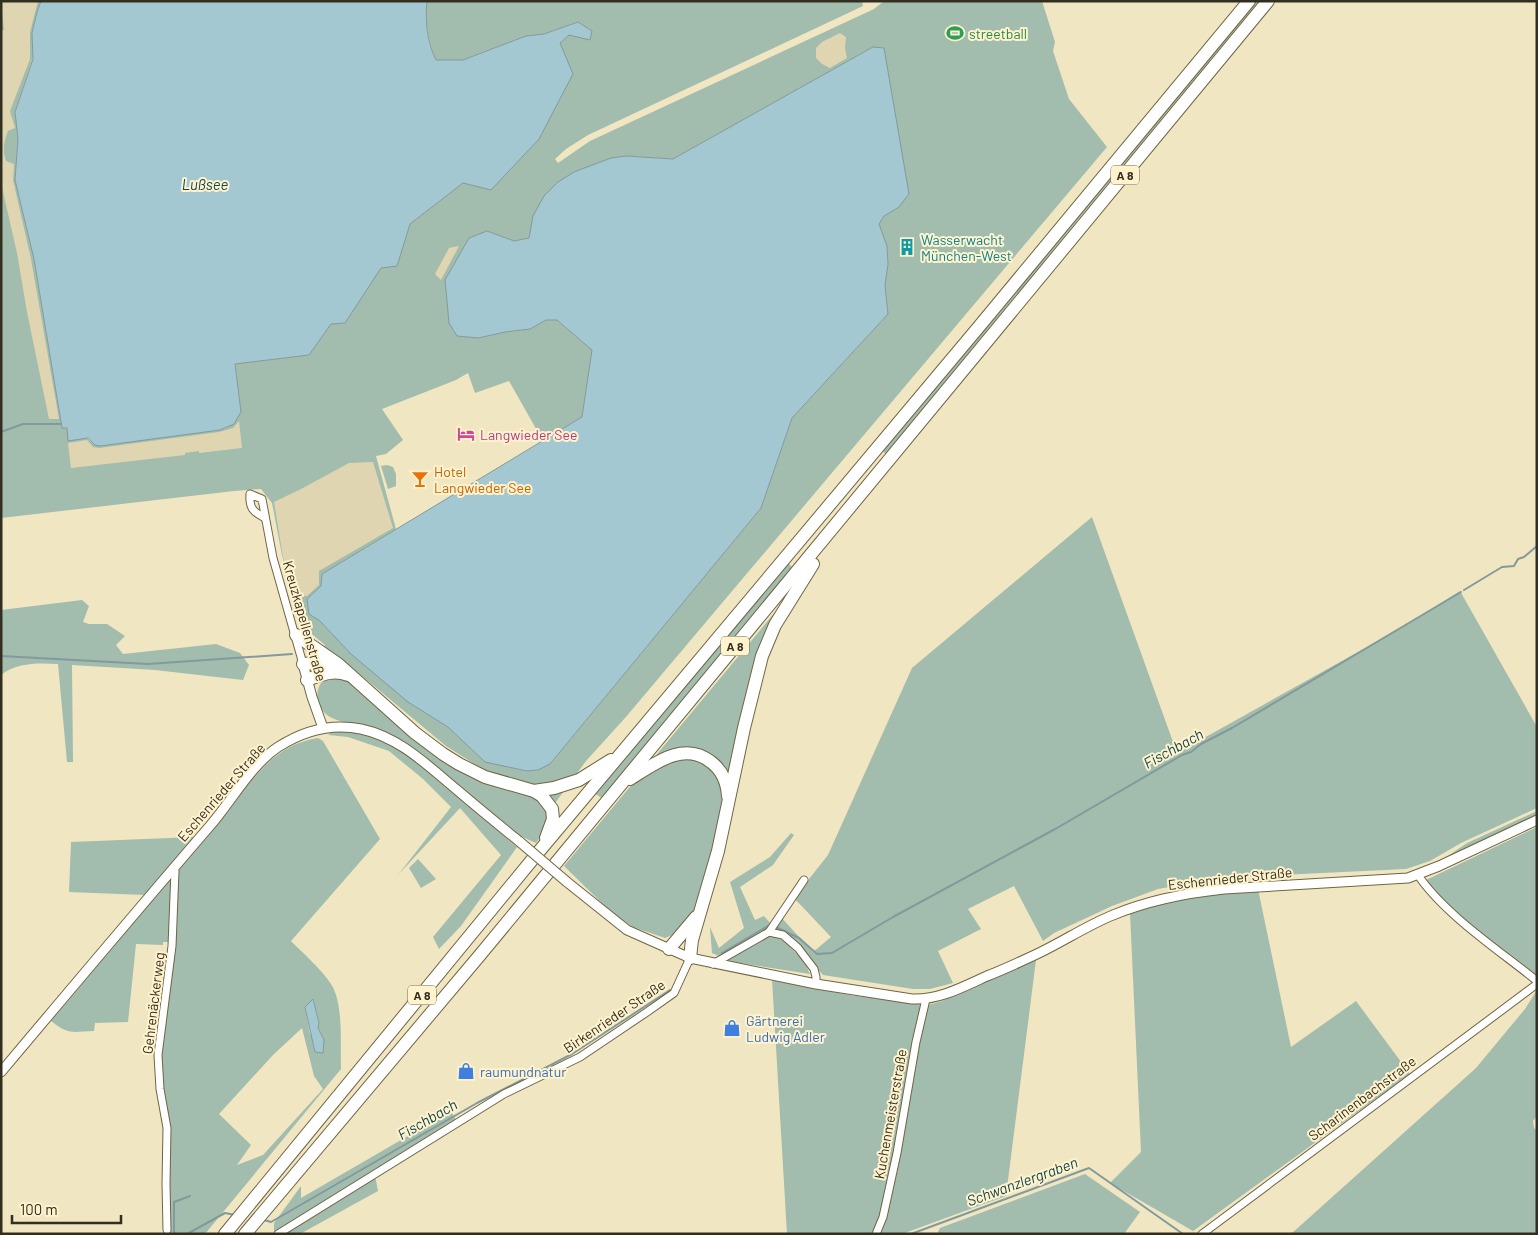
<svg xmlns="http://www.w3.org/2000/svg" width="1538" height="1235" viewBox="0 0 1538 1235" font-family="Barlow,sans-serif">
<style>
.green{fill:#a2bcae;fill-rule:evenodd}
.sand{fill:#dfd6b1}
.water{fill:#a4c8d1;stroke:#829a9c}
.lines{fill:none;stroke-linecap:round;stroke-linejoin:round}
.stream{stroke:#829a9c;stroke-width:2}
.minor-casing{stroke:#6f6544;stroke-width:9}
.tertiary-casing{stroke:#6f6544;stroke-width:11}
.motorway-casing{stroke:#6f6544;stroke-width:14}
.minor{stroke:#fff;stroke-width:7}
.tertiary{stroke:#fff;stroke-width:9}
.motorway{stroke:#fff;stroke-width:12}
.tertiary-bridge-casing{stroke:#6f6544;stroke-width:11;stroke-linecap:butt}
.tertiary-bridge{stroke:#fff;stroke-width:9}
.labels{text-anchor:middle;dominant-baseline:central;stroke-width:4;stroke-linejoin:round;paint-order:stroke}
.shield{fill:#fff3ce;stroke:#706954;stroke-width:1}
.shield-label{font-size:12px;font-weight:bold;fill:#322e20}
.leisure-label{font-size:14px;fill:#27864d;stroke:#fff3ce;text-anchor:start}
.culture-label{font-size:14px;fill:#0d838f;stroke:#fff3ce;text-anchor:start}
.hotel-label{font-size:14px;fill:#b23c85;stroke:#fff3ce;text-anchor:start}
.food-label{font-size:14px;fill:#c56008;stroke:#fff3ce;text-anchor:start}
.street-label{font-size:14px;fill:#322e20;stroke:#fff3ce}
.shop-label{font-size:14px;fill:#366cbe;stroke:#fff3ce;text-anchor:start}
.water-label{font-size:15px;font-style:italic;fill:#124651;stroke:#fff3ce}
</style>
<rect width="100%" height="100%" fill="#f1e6c2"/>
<g class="green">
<path d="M1 1H41L37 12 32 33 33 57 15 112 18 139 15 180 34 259 62 428C75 427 86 437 95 445L220 430 228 427 241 412 235 364 309 355 331 324 345 323 381 267 397 265 410 224 463 183 491 189 539 139 560 43 569 35 578 22 544 34 526 36 463 60H436C428 41 425 22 427 1H862L863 6 588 135 566 149 555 159 558 163 590 141 874 9 884 1H1042L1055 42 1053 51 1069 99 1107 147 625 718 586 761 547 814C548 826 543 833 536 843 527 839 517 835 509 829 483 810 459 788 435 768 420 755 405 740 386 732 369 724 340 725 327 715 315 705 314 690 324 679L348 678 399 722 503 788 476 765 446 746 344 661 322 650 325 645 308 631 303 623 294 599 282 555 272 503 261 489 234 491 1 518ZM873 47 884 48 899 207 884 216 879 224 885 242 888 264 885 285 888 314 792 418 761 508 550 764 485 762 448 727 351 654 320 621 309 614 307 599 321 586 322 574 396 529 376 456 386 454 403 440 382 409 456 380 468 373 475 393 509 381 543 441 582 417 592 350 557 320H546L530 329 505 332 478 338 487 231 514 241 530 238 533 216 574 172 626 156 673 159Z"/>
<path d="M1254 1H1259L1062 239 886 454 882 451Z"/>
<path d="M387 465 393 467 396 474V486L388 489 381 466Z"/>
<path d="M1092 517 1177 753 1401 628 1460 591 1537 727V808L1461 843 1430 861 1406 869 1257 876 1198 882 1158 889 1112 906 1054 933 1043 941 1014 886 968 909 981 929 938 951 953 983 930 989H913L823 975 798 948 784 934 767 931 721 957 712 953 710 927 719 948 744 928 730 882 770 857 791 833 794 835 773 865 740 887 755 920 764 916 771 924 779 915 813 952 831 937 794 898 828 855 912 668Z"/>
<path d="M787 562 793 568 602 798 594 793Z"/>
<path d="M786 599 763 645 706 889 697 908 677 933 665 938 633 927 613 914 564 866Z"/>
<path d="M82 600 89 606 83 622 89 624H107L125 636 116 645 123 654 216 644 240 653 249 665 243 680 155 670 72 665 73 762H67L58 664C39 663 17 662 1 675V610Z"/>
<path d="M333 731 366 733 406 751 517 847 461 926 439 949 433 937 501 855 460 808 398 875 451 807 423 779 389 751 348 737 328 735Z"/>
<path d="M318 738 323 741 380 839 291 941C304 954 320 968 331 984 344 1004 340 1045 341 1069L205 1234H171L160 1067 178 872 180 868C195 851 211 833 225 815 253 781 271 745 318 738ZM313 999 319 1023 318 1028 324 1040 310 1034 305 1007ZM302 1028 314 1076 323 1089 263 1155 237 1165 251 1145 219 1114 273 1055Z"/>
<path d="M1537 811V817L1442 860 1467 843Z"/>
<path d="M1537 827V977L1462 919 1430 888 1426 880Z"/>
<path d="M194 837 145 895 69 892 71 842Z"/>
<path d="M418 859 436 879 421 888 409 868Z"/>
<path d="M172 877 170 942H163V945L136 944 128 1022 95 1023 94 1031C71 1032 69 1035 51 1021Z"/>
<path d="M1258 889 1291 1047 1356 1001 1410 1074 1193 1231 1110 1183 1141 1152 1130 913 1175 899Z"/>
<path d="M770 935 785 941 805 963 810 974 727 961Z"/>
<path d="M1036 960 1006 1196 902 1234H787L772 979 849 995 928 1005 942 1001Z"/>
<path d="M1537 990V1116L1533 1121 1534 1128 1537 1131V1234H1291L1476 1068 1525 1009Z"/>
<path d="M451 1111 456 1120 374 1170 378 1191 300 1234H274V1223L301 1186V1198Z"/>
<path d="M1085 1174 1140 1212 1124 1234H937L940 1228Z"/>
</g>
<g class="sand">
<path d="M1 1H38L30 32V59L10 111C11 117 14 122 15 128L8 131C4 141 2 150 6 161L14 164 13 180 31 259 59 419H49L27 312 17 253 1 183V31L4 30Z"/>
<path d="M840 33 846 37 845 48 847 58 830 68 822 64 816 58V48L822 42Z"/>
<path d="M459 246 441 280 435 274 449 248Z"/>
<path d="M239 421 242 448 199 453V451L185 453V455L71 468 68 443 87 440 93 447 99 448 219 432 233 428Z"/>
<path d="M373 462 393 528 319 571V585L307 596 294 595 283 557 274 502 301 489 349 463Z"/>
</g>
<g class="water">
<path d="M41 1H427C425 21 427 42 436 60H463L526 36 544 34 578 22 592 31 590 40 569 35 560 43 573 74 539 139 491 190 463 183 410 224 397 266 381 268 345 323 331 324 309 355 235 364 241 412 234 424 220 430 100 446 95 445 88 438 68 441 67 428H62L34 259 15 180 18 139 15 112 33 59 32 33 37 12Z"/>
<path d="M873 47 884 48 909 194 899 207 884 216 879 224 887 246 888 264 885 285 888 314 792 418 761 508 550 764 538 770 527 771 485 762 448 727 408 702 351 654 320 621 309 614 307 599 321 586 322 574 582 417 592 350 557 320H546L530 329 505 332 478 338 457 336 449 323 445 280 469 238 487 231 514 241 529 238 533 216 544 196 558 182 574 172 611 158 626 156 673 159Z"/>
<path d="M313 999 319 1023 318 1028 324 1040 323 1053 315 1052 305 1007Z"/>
</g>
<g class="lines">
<g class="stream">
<path d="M1 432 23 424H61"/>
<path d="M1464 590 1502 567 1514 566 1518 559 1524 557 1537 546"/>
<path d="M1 656 148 664 292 654"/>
<path d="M778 928 799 938 817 954 832 953 893 917 1057 828 1182 755 1191 752 1201 744 1232 728 1461 592"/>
<path d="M722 953 768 926"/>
<path d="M264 1220 271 1222 477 1103 572 1054 670 990"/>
<path d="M174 1234V1202L190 1196"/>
<path d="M187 1234 225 1213 235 1215"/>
<path d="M911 1234 1089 1168 1183 1234"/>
</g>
<g class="minor-casing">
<g id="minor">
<path d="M266 521 265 518C253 512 249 508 250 494L262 499 273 558 303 664"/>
<path d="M1418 875C1444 914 1500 951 1537 981"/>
<path d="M769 932 804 880"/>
<path d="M713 964 769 932 783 935 798 948 814 969 816 977V984"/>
<path d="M167 1230 166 1184 167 1128 160 1089 158 1055 172 946 175 871 173 868"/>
<path d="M278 1234 504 1094 580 1057 647 1012 674 993 690 958"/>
<path d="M876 1234 883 1217 897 1153 916 1042 926 999"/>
<path d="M1202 1234 1537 984"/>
</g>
</g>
<g class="tertiary-casing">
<g id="tertiary">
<path d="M303 664 312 697 323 728"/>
<path d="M567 882 627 930 690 958 816 984 912 999C939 1000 963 987 987 976 1005 969 1022 961 1039 953 1064 941 1088 925 1113 915 1149 900 1186 893 1224 889L1408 878 1439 866 1537 820"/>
<path d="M1 1072C70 990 139 908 209 827 231 802 251 765 278 747 303 731 332 723 361 729 399 737 427 765 456 789 477 807 499 825 520 842"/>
</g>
</g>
<g class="motorway-casing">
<g id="motorway">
<path d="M296 635 338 664 415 733 443 754 459 764 485 777 534 791 542 796 552 809 553 819 546 838"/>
<path d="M303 664 328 662 335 663"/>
<path d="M307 680C321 675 333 669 348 675"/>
<path d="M630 779C654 764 684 740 711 762 722 770 727 782 728 796"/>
<path d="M534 791 554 788 579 780 611 760"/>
<path d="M669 949 696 917"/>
<path d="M690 958 692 940 718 851 744 728 762 656 775 625 813 564"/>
<path d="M225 1234 541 849 977 329 1249 1"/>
<path d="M245 1234 480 955 1268 1"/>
</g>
</g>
<use href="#minor" class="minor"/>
<use href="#tertiary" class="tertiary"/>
<use href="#motorway" class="motorway"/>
<g class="tertiary-bridge-casing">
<path id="tertiary-bridge" d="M520 842 567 882"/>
</g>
<use href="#tertiary-bridge" class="tertiary-bridge"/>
</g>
<defs>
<g id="stadium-bare" transform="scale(1.35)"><path d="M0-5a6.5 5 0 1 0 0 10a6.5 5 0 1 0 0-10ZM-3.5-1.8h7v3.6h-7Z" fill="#2e9e5b" stroke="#fff3ce" stroke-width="2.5" paint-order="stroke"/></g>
<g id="building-bare" transform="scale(1.35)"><path d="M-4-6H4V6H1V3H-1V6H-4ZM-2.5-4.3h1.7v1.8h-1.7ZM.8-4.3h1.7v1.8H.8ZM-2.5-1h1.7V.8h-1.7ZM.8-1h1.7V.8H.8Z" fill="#0f9aa8" stroke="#fff3ce" stroke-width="2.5" paint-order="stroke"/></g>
<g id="hotel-bare" transform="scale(1.35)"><path d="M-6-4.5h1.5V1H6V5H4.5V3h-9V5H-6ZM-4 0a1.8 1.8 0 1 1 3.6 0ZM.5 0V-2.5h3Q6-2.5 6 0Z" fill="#d1479c" stroke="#fff3ce" stroke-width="2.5" paint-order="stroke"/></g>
<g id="bar-bare" transform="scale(1.35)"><path d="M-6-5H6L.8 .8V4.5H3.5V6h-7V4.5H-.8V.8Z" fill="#e8710a" stroke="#fff3ce" stroke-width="2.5" paint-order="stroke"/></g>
<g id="shop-bare" transform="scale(1.35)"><path d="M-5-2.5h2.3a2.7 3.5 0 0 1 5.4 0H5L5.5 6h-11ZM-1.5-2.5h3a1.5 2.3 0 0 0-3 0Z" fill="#3f7fe0" stroke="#fff3ce" stroke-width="2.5" paint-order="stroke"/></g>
</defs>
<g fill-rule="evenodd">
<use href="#stadium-bare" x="955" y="33"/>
<use href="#building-bare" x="907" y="247"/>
<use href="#hotel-bare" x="466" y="434"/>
<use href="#bar-bare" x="420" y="479"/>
<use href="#shop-bare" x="732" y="1028"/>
<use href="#shop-bare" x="466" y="1071"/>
</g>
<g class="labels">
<g class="shield">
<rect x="1111" y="165.5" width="28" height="19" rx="4"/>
<rect x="721" y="636.5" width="28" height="19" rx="4"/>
<rect x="408" y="985.5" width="28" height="19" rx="4"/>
</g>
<g class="shield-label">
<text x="1125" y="175">A 8</text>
<text x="735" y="646">A 8</text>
<text x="422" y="995">A 8</text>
</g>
<g class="leisure-label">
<text x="969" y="33">streetball</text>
</g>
<g class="culture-label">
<text x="921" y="239">Wasserwacht<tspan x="921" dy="16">München-West</tspan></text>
</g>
<g class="hotel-label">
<text x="480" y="434">Langwieder See</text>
</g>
<g class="food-label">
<text x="434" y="471">Hotel<tspan x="434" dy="16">Langwieder See</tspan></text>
</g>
<g class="street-label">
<text transform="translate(305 621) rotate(74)">Kreuzkapellenstraße</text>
<text transform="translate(221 792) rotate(-49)">Eschenrieder Straße</text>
<text transform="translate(1230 878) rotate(-6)">Eschenrieder Straße</text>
<text transform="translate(153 1003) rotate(-83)">Gehrenäckerweg</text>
<text transform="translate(614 1016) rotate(-34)">Birkenrieder Straße</text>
<text transform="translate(1362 1098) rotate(-37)">Scharinenbachstraße</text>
<text transform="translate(890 1114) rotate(-80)">Kuchenmeisterstraße</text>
</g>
<g class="shop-label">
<text x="746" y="1020">Gärtnerei<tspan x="746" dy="16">Ludwig Adler</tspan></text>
<text x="480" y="1071">raumundnatur</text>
</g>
<g class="water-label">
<text x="205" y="184">Lußsee</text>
<text transform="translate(1173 748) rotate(-29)">Fischbach</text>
<text transform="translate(427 1119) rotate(-30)">Fischbach</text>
<text transform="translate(1022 1181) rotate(-20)">Schwanzlergraben</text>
</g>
</g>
<rect width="1538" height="1235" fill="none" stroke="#322e20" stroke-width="5"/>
<path d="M12 1215v8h109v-8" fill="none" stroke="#322e20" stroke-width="2.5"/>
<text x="20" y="1215" font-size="15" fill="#322e20" stroke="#fff3ce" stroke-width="4" paint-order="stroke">100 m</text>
</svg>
